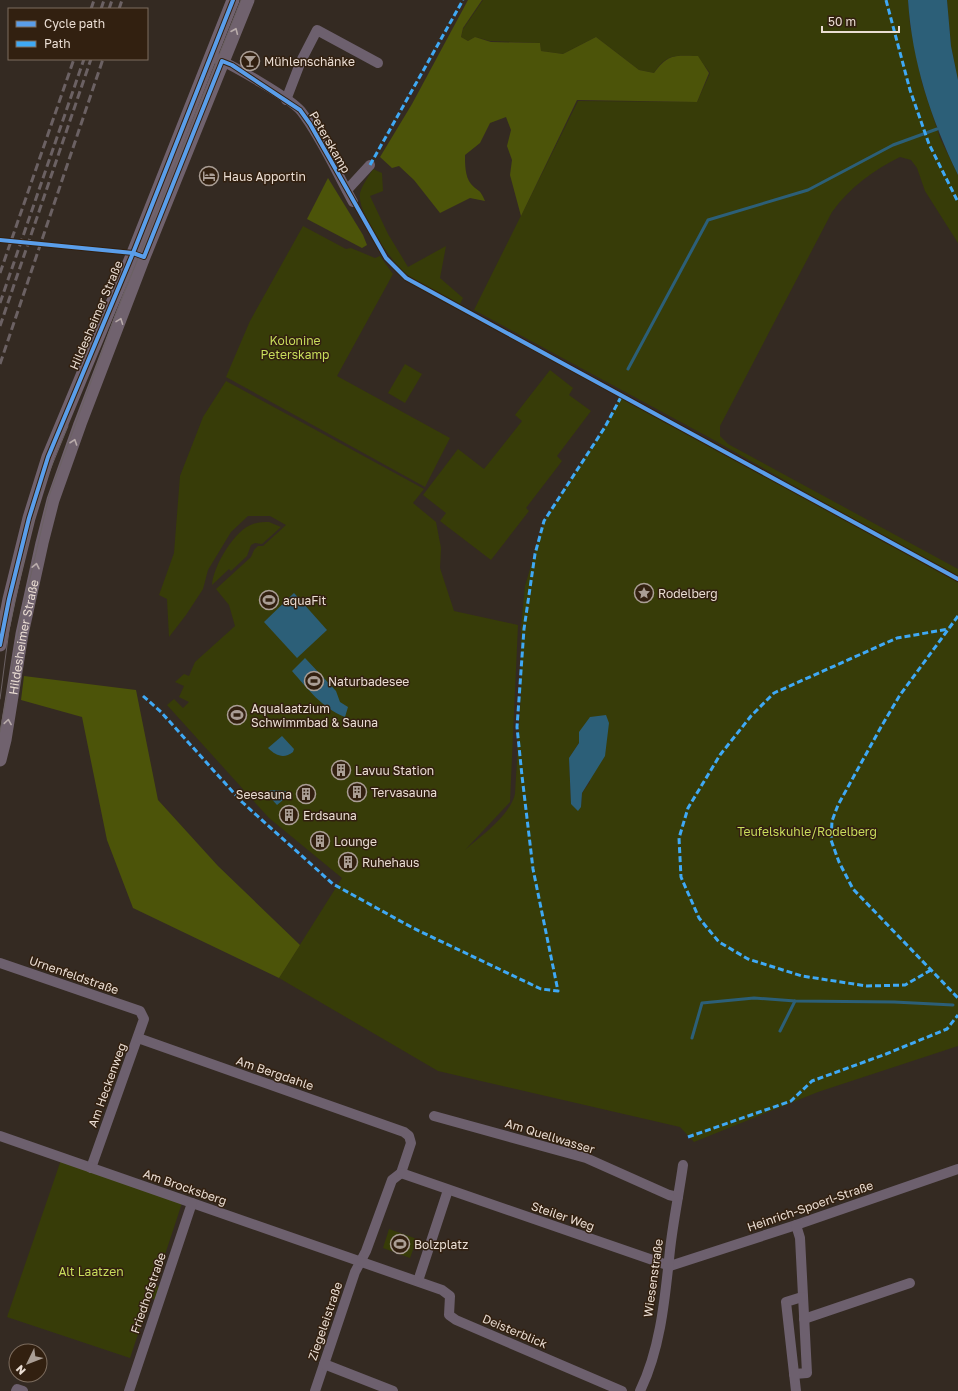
<svg xmlns="http://www.w3.org/2000/svg" width="958" height="1391" viewBox="0 0 958 1391" font-family="'Golos Text',sans-serif">
<style>
.green{fill:#373c08;fill-rule:evenodd}
.forest{fill:#4c5409}
.water{fill:#2c5f78}
.lines{fill:none;stroke-linecap:round;stroke-linejoin:round}
.stream{stroke:#2c5f78;stroke-width:3}
.street{stroke:#6d606e;stroke-width:10}
.secondary{stroke:#70626e;stroke-width:13}
.tram{stroke:#6b6163;stroke-width:1}
.rail{stroke:#6b6163;stroke-width:3;stroke-dasharray:8 4;stroke-linecap:butt}
.quiet{stroke:#3fa9f5;stroke-width:3;stroke-dasharray:6 3;stroke-linecap:butt}
.cycleway-casing{stroke:#322010;stroke-width:6}
.cycleway{stroke:#5a9eea;stroke-width:4}
.oneway{stroke:#b9acab}
.labels{text-anchor:middle;dominant-baseline:central;stroke-width:3;stroke-linejoin:round;paint-order:stroke}
.poi-label{font-size:12px;fill:#eaddd3;stroke:#322010;text-anchor:start}
.street-label{font-size:12px;fill:#eaddd3;stroke:#322010}
.park-label{font-size:12px;fill:#c8dd5b;stroke:#322010}
</style>
<rect width="100%" height="100%" fill="#342a22"/>
<g class="green">
<path d="M483 0H908L910 25 922 83 940 138 958 175V243L925 191 917 168 911 160 900 157C874 170 850 187 832 212L720 426V436L728 444 958 569V1046L818 1092 694 1142 680 1127 438 1071 279 978 342 878 269 818 167 705 174 699 183 708 189 702 179 697 184 686 175 682 184 674 189 676 195 662 235 626 229 605 216 589 251 557 254 550 258 546H263L286 525 270 516H248L231 532 208 570 203 589 186 615 169 637 167 599 159 595 174 553 180 476 203 417 226 381 424 489 413 503 436 522 441 548 440 568 454 611 518 625 510 802 465 850C483 834 509 817 515 794L521 692V628L525 586 544 521 605 427 622 395 758 469 787 487 932 564 712 439 474 310 578 101 697 102 710 73 697 56C676 56 667 53 654 73L639 70 596 37 563 54 541 51 540 43 490 41 475 37 468 41 461 37 463 29ZM579 743 590 782 582 793 581 807 571 804 569 758Z"/>
<path d="M947 0H958V80L951 46Z"/>
<path d="M373 169 382 173 383 191 370 196 388 234 408 267 446 246 440 278 463 298 460 304C442 295 422 286 406 274 392 263 356 211 360 193 362 185 369 176 373 169Z"/>
<path d="M303 226 346 249 351 248 375 258 380 256 393 274 337 376 450 438 425 487 226 377 250 321Z"/>
<path d="M405 364 422 374 405 403 388 393Z"/>
<path d="M550 370 573 388 569 395 591 411 557 456 562 461 526 508 529 511 491 560 440 521 446 513 423 495 458 449 484 469 522 421 515 415Z"/>
<path d="M269 522 281 527 262 544 255 543 251 545 247 556 231 571 229 569 212 585C213 567 234 530 253 524 258 522 264 522 269 522Z"/>
<path d="M62 1157 183 1200 155 1285 164 1289 159 1301 150 1298 130 1358 7 1317Z"/>
<path d="M389 1229 417 1239 410 1258 383 1248Z"/>
</g>
<g class="forest">
<path d="M468 0H482L463 28 461 37 468 41 475 37 491 42 540 43 541 51 563 54 596 37 639 70 654 73C669 53 675 56 698 56L709 73 697 102 577 100 521 216 510 175 512 160 507 146 511 130 506 117 490 123 480 143 465 155C465 164 465 177 471 184 479 193 479 187 485 201L470 198 440 213 414 180 399 166 392 168 380 157 412 104Z"/>
<path d="M328 178 363 235 367 245 362 248 307 219Z"/>
<path d="M24 676 136 690 158 800 218 866 300 945 279 978 133 908 107 840 82 717 21 700Z"/>
</g>
<g class="water">
<path d="M908 0H947L951 46 958 80V175C931 119 912 62 908 0Z"/>
<path d="M294 593 327 630 297 658 264 622Z"/>
<path d="M305 658 336 691 340 702 348 707 345 717C322 708 308 689 292 671Z"/>
<path d="M606 715 609 723 605 756 582 793 581 807 578 811 571 804 569 758 579 743V732L590 717Z"/>
<path d="M282 736 294 749 293 752C284 759 276 756 268 748Z"/>
<path d="M271 790 286 791 283 800 277 805 267 794Z"/>
</g>
<g class="lines">
<g class="stream">
<path d="M628 369 708 220 808 190 893 145 937 129"/>
<path d="M780 1031 795 1001"/>
<path d="M692 1038 702 1003 754 998 795 1001 894 1002 953 1005"/>
</g>
<g class="street">
<path d="M218 59C235 67 289 97 301 111 321 137 337 173 353 202"/>
<path d="M286 100 301 61 317 30 378 63"/>
<path d="M347 190 370 165"/>
<path d="M0 963 140 1011 144 1019 91 1168"/>
<path d="M138 1038 404 1132 409 1136 411 1143 401 1173 392 1180 366 1251 355 1272 315 1391"/>
<path d="M434 1116 586 1158 669 1195 678 1197"/>
<path d="M0 1136 442 1290 450 1296 449 1315 456 1320 622 1391"/>
<path d="M401 1173 670 1266 796 1225 958 1169"/>
<path d="M418 1281 448 1190"/>
<path d="M804 1319 910 1283"/>
<path d="M324 1364 393 1391"/>
<path d="M794 1374 807 1373 800 1238 796 1225"/>
<path d="M16 1391 17 1389 23 1391"/>
<path d="M129 1391 192 1203"/>
<path d="M640 1391C661 1348 665 1297 670 1250 673 1222 679 1194 683 1165"/>
<path d="M796 1391 786 1302 802 1297"/>
</g>
<g class="secondary">
<path d="M0 645 9 599 29 518 48 457 133 253 233 0"/>
<path id="s1" d="M0 760 5 740 22 634 42 543 53 500 80 424 144 257 248 0"/>
</g>
<g class="tram">
<path d="M0 699 9 630 29 537 41 492 68 426"/>
<path d="M0 732 21 618 49 496 115 316 241 0"/>
</g>
<g class="rail">
<path d="M91 9 94 0"/>
<path d="M101 9 104 0"/>
<path d="M109 9 112 0"/>
<path d="M119 9 122 0"/>
<path d="M0 273 74 59"/>
<path d="M0 303 84 59"/>
<path d="M0 326 91 59"/>
<path d="M0 364 103 59"/>
</g>
<g class="quiet">
<path d="M886 0 910 90 929 144 958 202"/>
<path d="M370 165 463 0"/>
<path d="M958 616 900 695 881 727 838 805 832 821 831 840 839 862 853 889 958 998"/>
<path d="M143 696 161 712 242 802 333 884 413 928 541 989 558 991 533 869 522 776 517 727 524 629 535 554 544 521 605 427 622 395"/>
<path d="M931 970 905 985 867 986 802 976 748 959 719 942 699 918 681 877 679 838 688 808 720 755 751 716 774 693 897 638 949 629"/>
<path d="M688 1137 791 1101 812 1081 886 1054 947 1029 958 1015"/>
</g>
<g class="cycleway-casing">
<g id="cycleway">
<path d="M0 240 133 253 144 257 222 61 232 65 300 110 310 124 386 258 406 278 958 579"/>
<path d="M0 645 9 599 29 518 48 457 133 253 233 0"/>
</g>
</g>
<use href="#cycleway" class="cycleway"/>
</g>
<defs><path id="oneway-chevron" d="M-2-3.5L2.5 0L-2 3.5" fill="none" stroke-width="1.6" stroke-linecap="round" stroke-linejoin="round"/></defs>
<g class="oneway">
<use href="#oneway-chevron" transform="translate(235 31) rotate(-67)"/>
<use href="#oneway-chevron" transform="translate(120 321) rotate(-69)"/>
<use href="#oneway-chevron" transform="translate(74 442) rotate(-71)"/>
<use href="#oneway-chevron" transform="translate(36 566) rotate(-78)"/>
<use href="#oneway-chevron" transform="translate(8 722) rotate(-81)"/>
</g>
<defs>
<g id="bar-ring" transform="scale(1)"><circle r="9.5" fill="#322010" stroke="#aa9e95" stroke-width="1.5"/><path d="M-6-5H6L.8 .8V4.5H3.5V6h-7V4.5H-.8V.8Z" fill="#aa9e95"/></g>
<g id="hotel-ring" transform="scale(1)"><circle r="9.5" fill="#322010" stroke="#aa9e95" stroke-width="1.5"/><path d="M-6-4.5h1.5V1H6V5H4.5V3h-9V5H-6ZM-4 0a1.8 1.8 0 1 1 3.6 0ZM.5 0V-2.5h3Q6-2.5 6 0Z" fill="#aa9e95"/></g>
<g id="sight-ring" transform="scale(1)"><circle r="9.5" fill="#322010" stroke="#aa9e95" stroke-width="1.5"/><path d="M0-6L1.8-2.2L6-1.7L2.9 1.2L3.7 5.4L0 3.3L-3.7 5.4L-2.9 1.2L-6-1.7L-1.8-2.2Z" fill="#aa9e95"/></g>
<g id="stadium-ring" transform="scale(1)"><circle r="9.5" fill="#322010" stroke="#aa9e95" stroke-width="1.5"/><path d="M0-5a6.5 5 0 1 0 0 10a6.5 5 0 1 0 0-10ZM-3.5-1.8h7v3.6h-7Z" fill="#aa9e95"/></g>
<g id="building-ring" transform="scale(1)"><circle r="9.5" fill="#322010" stroke="#aa9e95" stroke-width="1.5"/><path d="M-4-6H4V6H1V3H-1V6H-4ZM-2.5-4.3h1.7v1.8h-1.7ZM.8-4.3h1.7v1.8H.8ZM-2.5-1h1.7V.8h-1.7ZM.8-1h1.7V.8H.8Z" fill="#aa9e95"/></g>
</defs>
<g fill-rule="evenodd">
<use href="#bar-ring" x="250" y="61"/>
<use href="#hotel-ring" x="209" y="176"/>
<use href="#sight-ring" x="644" y="593"/>
<use href="#stadium-ring" x="269" y="600"/>
<use href="#stadium-ring" x="314" y="681"/>
<use href="#stadium-ring" x="237" y="715"/>
<use href="#building-ring" x="341" y="770"/>
<use href="#building-ring" x="357" y="792"/>
<use href="#building-ring" x="306" y="794"/>
<use href="#building-ring" x="289" y="815"/>
<use href="#building-ring" x="320" y="841"/>
<use href="#building-ring" x="348" y="862"/>
<use href="#stadium-ring" x="400" y="1244"/>
</g>
<g class="labels">
<g class="poi-label">
<text x="264" y="61">Mühlenschänke</text>
<text x="223" y="176">Haus Apportin</text>
<text x="658" y="593">Rodelberg</text>
<text x="283" y="600">aquaFit</text>
<text x="328" y="681">Naturbadesee</text>
<text x="251" y="708">Aqualaatzium<tspan x="251" dy="14">Schwimmbad &amp; Sauna</tspan></text>
<text x="355" y="770">Lavuu Station</text>
<text x="371" y="792">Tervasauna</text>
<text x="292" y="794" text-anchor="end">Seesauna</text>
<text x="303" y="815">Erdsauna</text>
<text x="334" y="841">Lounge</text>
<text x="362" y="862">Ruhehaus</text>
<text x="414" y="1244">Bolzplatz</text>
</g>
<g class="street-label">
<text transform="translate(330 142) rotate(60)">Peterskamp</text>
<text transform="translate(96 315) rotate(-67)">Hildesheimer Straße</text>
<text stroke="none"><textPath href="#s1" startOffset="125">Hildesheimer Straße</textPath></text>
<text transform="translate(74 975) rotate(19)">Urnenfeldstraße</text>
<text transform="translate(275 1073) rotate(19)">Am Bergdahle</text>
<text transform="translate(107 1085) rotate(-70)">Am Heckenweg</text>
<text transform="translate(550 1136) rotate(17)">Am Quellwasser</text>
<text transform="translate(185 1187) rotate(19)">Am Brocksberg</text>
<text transform="translate(810 1206) rotate(-19)">Heinrich-Spoerl-Straße</text>
<text transform="translate(563 1216) rotate(19)">Steiler Weg</text>
<text transform="translate(653 1278) rotate(-82)">Wiesenstraße</text>
<text transform="translate(148 1293) rotate(-71)">Friedhofstraße</text>
<text transform="translate(325 1321) rotate(-71)">Ziegeleistraße</text>
<text transform="translate(515 1331) rotate(23)">Deisterblick</text>
</g>
<g class="park-label">
<text x="295" y="340">Kolonine<tspan x="295" dy="14">Peterskamp</tspan></text>
<text x="807" y="831">Teufelskuhle/Rodelberg</text>
<text x="91" y="1271">Alt Laatzen</text>
</g>
</g>
<rect x="8" y="8" width="140" height="52" fill="#322010" stroke="#7c6c5e"/>
<rect x="16" y="21" width="20" height="6" fill="#5a9eea" stroke="#7c6c5e"/>
<text x="44" y="28" font-size="12" fill="#eaddd3">Cycle path</text>
<rect x="16" y="41" width="20" height="6" fill="#3fa9f5" stroke="#7c6c5e"/>
<text x="44" y="48" font-size="12" fill="#eaddd3">Path</text>
<g transform="translate(28 1363) rotate(227)"><circle r="19" fill="#322010" stroke="#7c6c5e"/>
<path d="M0-3L7 15L0 10L-7 15Z" fill="#aa9e95"/>
<text y="-6" font-size="11" font-weight="bold" text-anchor="middle" fill="#eaddd3">N</text>
</g>
<path d="M822 26v6h77v-6" fill="none" stroke="#eaddd3" stroke-width="2"/>
<text x="828" y="26" font-size="12" fill="#eaddd3" stroke="#322010" stroke-width="3" paint-order="stroke">50 m</text>
</svg>
